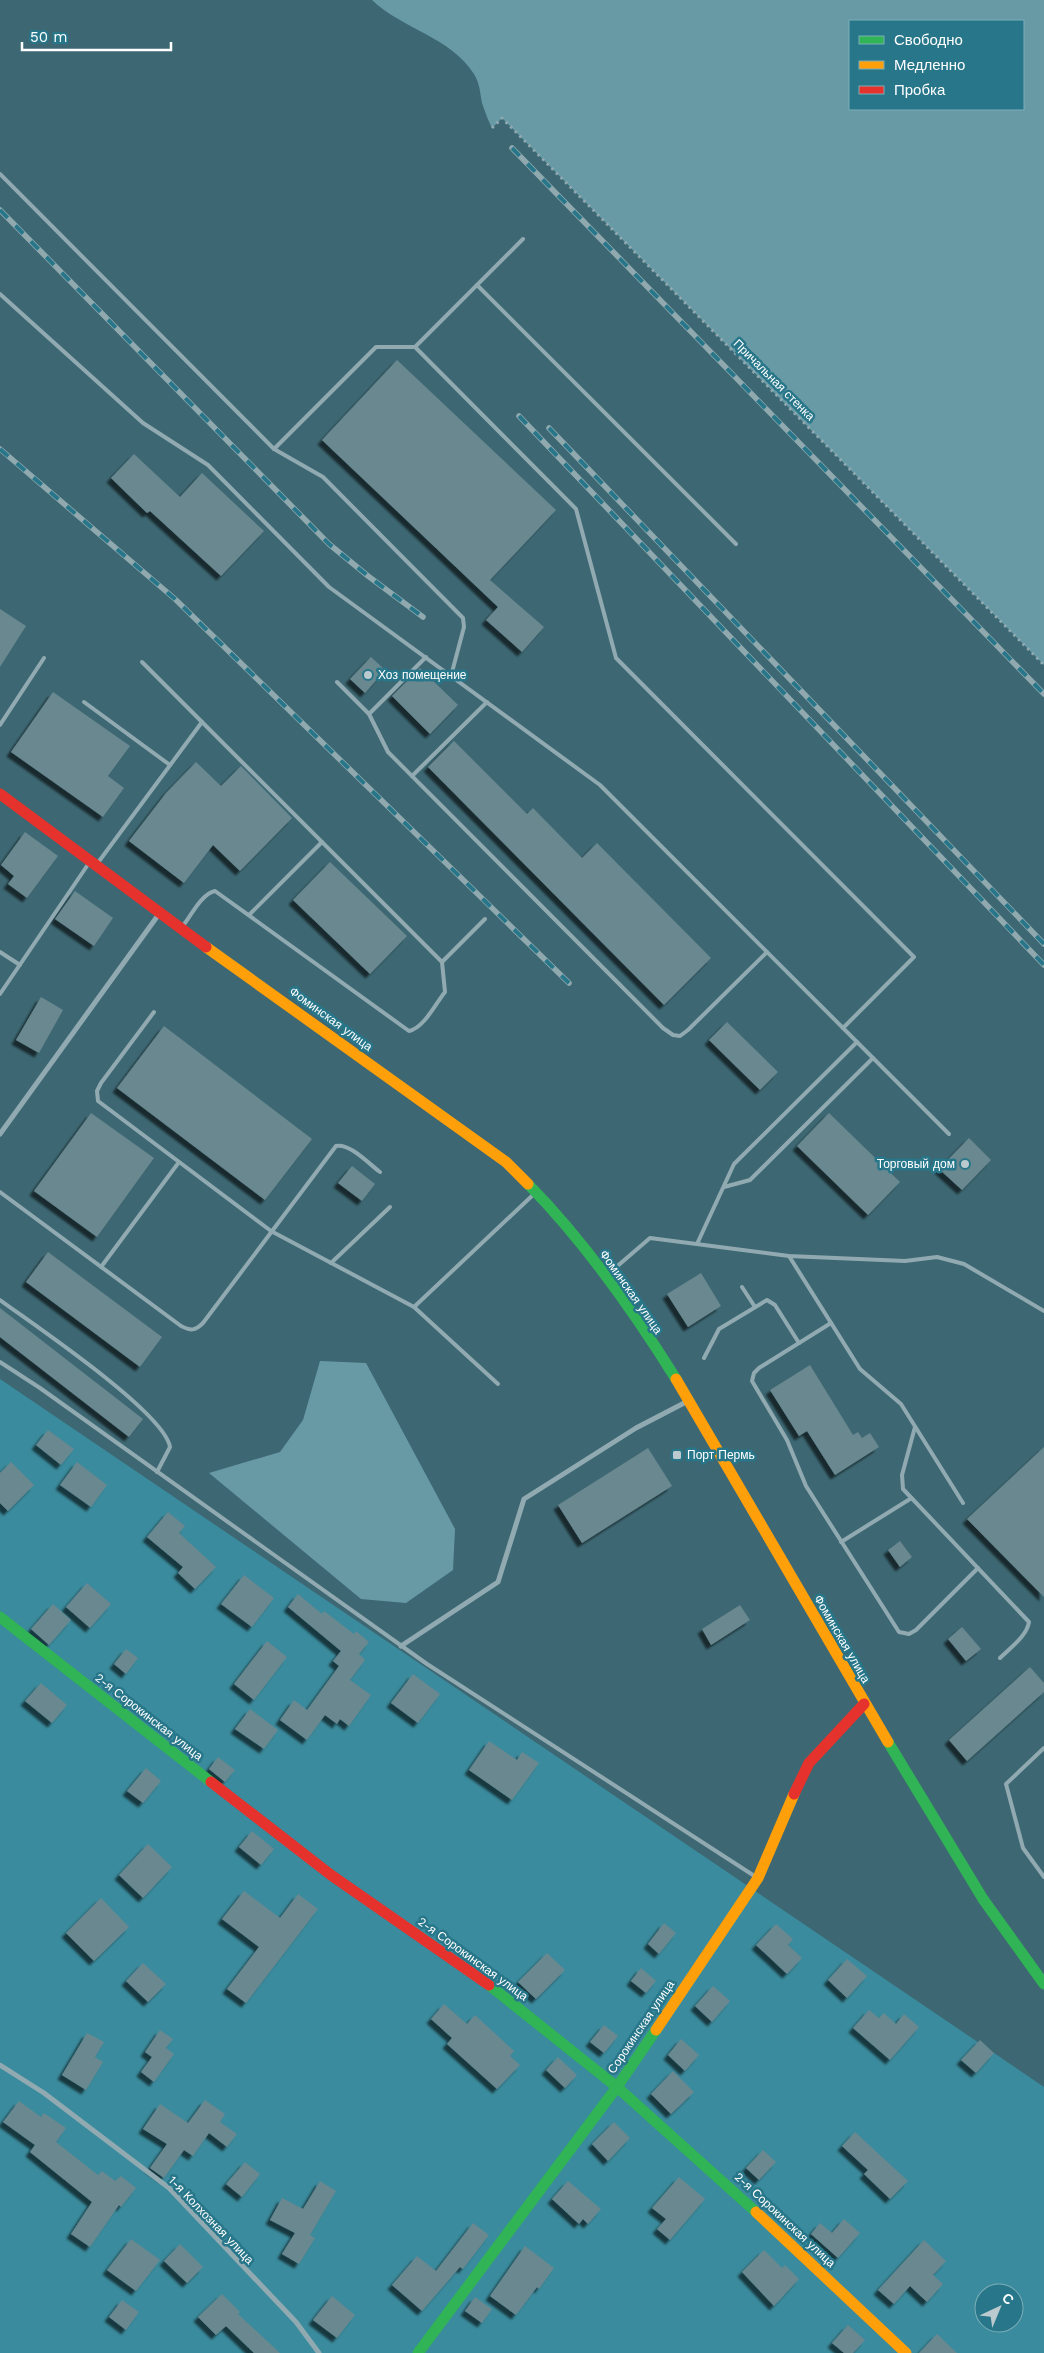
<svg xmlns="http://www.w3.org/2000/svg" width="1044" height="2353" viewBox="0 0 1044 2353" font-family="'Work Sans',sans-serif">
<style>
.green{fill:#3a8b9d;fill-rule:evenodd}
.water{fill:#689aa6;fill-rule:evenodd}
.building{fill:#698890;filter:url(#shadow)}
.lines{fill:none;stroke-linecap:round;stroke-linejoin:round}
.path{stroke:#91aab1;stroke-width:3;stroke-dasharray:2.5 4;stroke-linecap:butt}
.lane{stroke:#91aab1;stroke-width:4}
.street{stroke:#91aab1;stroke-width:5}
.fast{stroke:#30b455;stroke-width:11}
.slow{stroke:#ff9f0a;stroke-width:11}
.jam{stroke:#e5322d;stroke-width:11}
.rail-casing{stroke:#90a9af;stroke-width:5.5}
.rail{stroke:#277689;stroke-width:4;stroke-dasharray:11;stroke-linecap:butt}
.poi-dot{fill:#bbcace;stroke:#277689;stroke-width:2}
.labels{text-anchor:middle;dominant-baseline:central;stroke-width:5;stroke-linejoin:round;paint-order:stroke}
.street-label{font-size:12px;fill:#fff;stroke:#277689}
.poi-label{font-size:12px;fill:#fff;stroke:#277689;text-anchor:start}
</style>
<defs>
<filter id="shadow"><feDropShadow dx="-4.5" dy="4.5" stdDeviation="1" flood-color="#0009"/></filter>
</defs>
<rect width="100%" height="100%" fill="#3d6873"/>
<path class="green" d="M0 1379 1044 2087V2353H0ZM984 2293H1014V2323H984Z"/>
<g class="water">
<path d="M372 0H1044V665L502 118 492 128C488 120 485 112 482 103 480 93 480 84 474 74 451 37 402 29 372 0ZM850 21H1023V109H850Z"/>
<path d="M320 1361 366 1363 455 1529 453 1570 406 1603 361 1599 209 1473 280 1452 303 1420Z"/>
</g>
<g class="building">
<path d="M397 360 556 510 490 580 544 627 522 652 486 620 498 607 322 440Z"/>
<path d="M134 454 180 497 202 473 264 531 221 576 150 511 147 513 111 478Z"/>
<path d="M0 609 26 626 0 667Z"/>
<path d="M371 657 385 670 365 693 350 679Z"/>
<path d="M420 668 458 705 430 734 392 696Z"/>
<path d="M53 692 130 746 108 776 124 788 103 817 11 752Z"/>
<path d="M454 741 527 814 533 808 582 858 597 843 711 958 664 1005 428 767Z"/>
<path d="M196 762 221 786 241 766 292 818 240 871 213 845 184 883 129 841 166 793Z"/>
<path d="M25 832 58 856 27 898 8 884 14 876 1 865Z"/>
<path d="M330 862 407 936 370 974 293 900Z"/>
<path d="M75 891 113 918 94 946 55 919Z"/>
<path d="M41 997 63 1010 39 1053 16 1040Z"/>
<path d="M727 1022 778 1072 760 1090 709 1040Z"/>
<path d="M164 1026 312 1139 265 1200 117 1088Z"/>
<path d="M91 1113 154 1158 97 1237 34 1191Z"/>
<path d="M829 1113 900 1182 868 1215 797 1146Z"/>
<path d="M969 1138 991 1160 962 1190 939 1169Z"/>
<path d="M352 1166 375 1184 362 1201 338 1183Z"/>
<path d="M48 1252 162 1337 140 1367 26 1282Z"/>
<path d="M701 1273 721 1306 688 1327 667 1294Z"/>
<path d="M0 1308 143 1419 129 1437 0 1337Z"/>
<path d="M810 1365 853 1435 858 1432 862 1438 870 1433 879 1447 835 1475 807 1431 799 1436 770 1390Z"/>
<path d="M48 1430 74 1449 61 1465 36 1445Z"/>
<path d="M1044 1447V1597L967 1519Z"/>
<path d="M648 1448 672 1486 582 1543 558 1505Z"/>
<path d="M11 1462 34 1485 8 1511 0 1503V1473Z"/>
<path d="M77 1462 107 1485 91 1507 60 1485Z"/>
<path d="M168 1512 185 1526 179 1533 216 1567 195 1589 178 1573 183 1567 147 1537Z"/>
<path d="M900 1541 912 1557 900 1567 888 1550Z"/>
<path d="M244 1575 274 1598 252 1627 221 1604Z"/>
<path d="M87 1583 111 1604 90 1628 66 1607Z"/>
<path d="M298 1594 322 1614 324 1611 354 1634 356 1631 369 1642 359 1654 365 1660 350 1680 371 1695 349 1726 340 1719 337 1724 325 1715 307 1740 280 1720 294 1700 307 1710 339 1666 333 1661 341 1651 288 1607Z"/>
<path d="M53 1604 71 1620 49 1645 31 1629Z"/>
<path d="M740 1605 750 1620 711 1645 702 1629Z"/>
<path d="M962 1627 981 1649 966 1661 948 1639Z"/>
<path d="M267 1641 287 1657 254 1700 234 1684Z"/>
<path d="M126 1649 138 1658 126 1674 114 1664Z"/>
<path d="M1030 1667 1044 1683V1692L967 1761 949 1740Z"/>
<path d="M413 1674 440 1694 418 1723 391 1703Z"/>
<path d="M41 1683 67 1705 52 1723 25 1701Z"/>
<path d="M250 1709 278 1730 264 1749 235 1729Z"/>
<path d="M489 1741 517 1760 522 1752 539 1763 512 1800 469 1770Z"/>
<path d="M218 1757 235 1770 225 1782 209 1769Z"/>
<path d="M146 1768 161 1781 143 1803 127 1791Z"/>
<path d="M252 1831 274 1849 261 1865 239 1847Z"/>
<path d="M148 1844 172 1867 143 1898 119 1875Z"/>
<path d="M244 1891 280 1918 298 1894 318 1909 246 2003 227 1989 259 1947 222 1919Z"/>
<path d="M101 1898 129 1927 94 1961 66 1933Z"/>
<path d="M664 1923 676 1933 659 1954 648 1944Z"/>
<path d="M776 1924 793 1939 788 1945 802 1958 787 1974 756 1945Z"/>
<path d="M547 1953 565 1970 536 1999 518 1982Z"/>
<path d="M847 1959 867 1976 847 1998 828 1980Z"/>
<path d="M143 1963 166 1984 148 2002 126 1981Z"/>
<path d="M641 1968 656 1981 646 1993 631 1981Z"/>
<path d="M713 1986 730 2001 712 2022 695 2006Z"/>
<path d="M444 2004 467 2024 475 2015 514 2051 510 2056 520 2065 497 2089 447 2044 452 2038 431 2019Z"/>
<path d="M869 2010 879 2018 884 2013 896 2024 904 2014 919 2027 890 2060 853 2028Z"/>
<path d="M604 2025 618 2036 604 2053 590 2042Z"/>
<path d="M160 2030 173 2039 166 2048 174 2054 154 2082 141 2072 152 2057 145 2052Z"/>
<path d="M87 2033 104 2042 95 2057 103 2062 86 2090 62 2075Z"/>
<path d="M681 2039 699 2055 685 2071 668 2055Z"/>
<path d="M980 2040 994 2053 976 2073 961 2060Z"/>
<path d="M558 2057 577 2075 565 2088 546 2070Z"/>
<path d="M673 2071 694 2092 671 2114 651 2094Z"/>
<path d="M205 2100 225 2114 220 2122 237 2134 227 2147 209 2133 193 2156 184 2150 164 2178 150 2168 167 2144 143 2129 160 2104 188 2123Z"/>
<path d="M19 2101 41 2117 44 2113 66 2128 56 2142 98 2175 102 2171 115 2181 121 2176 136 2188 121 2207 119 2205 90 2247 71 2234 92 2202 30 2152 35 2145 3 2122Z"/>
<path d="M614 2122 630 2138 608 2161 592 2144Z"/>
<path d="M855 2132 908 2181 890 2199 864 2174 868 2170 842 2146Z"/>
<path d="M763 2150 776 2162 759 2180 746 2168Z"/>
<path d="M245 2162 260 2174 242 2197 226 2184Z"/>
<path d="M679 2177 705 2199 670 2240 657 2229 666 2219 652 2208Z"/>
<path d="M320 2181 336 2191 310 2235 315 2238 299 2264 282 2254 295 2233 270 2220 282 2198 303 2209Z"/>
<path d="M568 2181 601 2209 588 2224 583 2219 579 2224 552 2199Z"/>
<path d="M844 2219 860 2233 838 2258 811 2234 820 2223 832 2233Z"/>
<path d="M473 2223 489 2235 463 2269 460 2267 422 2311 392 2285 417 2256 436 2271Z"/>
<path d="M131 2239 160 2260 136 2291 107 2270Z"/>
<path d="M924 2240 946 2261 933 2275 943 2284 927 2302 910 2286 894 2304 878 2290Z"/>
<path d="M180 2244 203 2267 187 2283 164 2261Z"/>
<path d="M525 2246 554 2268 539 2289 537 2287 516 2315 490 2296Z"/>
<path d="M764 2250 782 2268 785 2265 799 2279 774 2306 742 2272Z"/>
<path d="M222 2294 240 2312 238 2314 280 2353H254L226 2326 216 2335 198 2317Z"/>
<path d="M332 2296 355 2315 337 2338 313 2320Z"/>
<path d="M475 2297 492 2309 482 2323 465 2311Z"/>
<path d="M122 2300 139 2312 126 2330 109 2317Z"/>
<path d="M848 2325 865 2340 853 2353H844L832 2343Z"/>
<path d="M937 2334 957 2353H919Z"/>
</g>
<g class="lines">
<path class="path" d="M492 128 502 118 1044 665"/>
<g class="lane">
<path d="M0 174 274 449 376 347H415"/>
<path d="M523 239 415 347 576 509 616 658 914 957 843 1028"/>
<path d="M477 285 736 544"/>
<path d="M0 294 143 423 208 465 329 587 600 785 949 1134"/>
<path d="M274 449 323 477 463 618 464 627 451 676"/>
<path d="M142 662 202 722"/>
<path d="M337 682 369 714 388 752 663 1028 673 1035 680 1036 688 1030 767 952"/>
<path d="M84 702 170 765"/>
<path d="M369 714 426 657"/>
<path d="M0 725 44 658"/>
<path d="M412 776 487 702"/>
<path d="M97 864 202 722 442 962 485 919"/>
<path d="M249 915 322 842"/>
<path d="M182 927C191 916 201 894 215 891L409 1031C424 1028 436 1003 445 992L442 962"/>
<path d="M0 952 20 965"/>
<path d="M0 994 89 863"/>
<path d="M154 1012 101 1083 97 1091 98 1101 271 1231 414 1307 534 1194"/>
<path d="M724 1187 750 1180 873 1058"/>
<path d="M0 1192 181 1326C191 1331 195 1331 203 1323L336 1146C350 1143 369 1164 380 1172"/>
<path d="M697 1244 734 1164 857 1042"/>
<path d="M789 1256 860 1369 901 1404 963 1503"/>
<path d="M331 1263 390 1207"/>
<path d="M101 1267 179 1162"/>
<path d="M607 1275 650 1238 789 1256 905 1261 937 1257 964 1264 1044 1311"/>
<path d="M742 1287 755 1307"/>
<path d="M0 1300C34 1325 164 1412 170 1447L157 1472"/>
<path d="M414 1307 498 1384"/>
<path d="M831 1323 759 1368 754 1373 752 1381 787 1440 806 1486 899 1632 909 1634 916 1630 978 1568"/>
<path d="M704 1358 719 1329 767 1300 775 1305 799 1343"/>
<path d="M0 1362 40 1388 427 1664 756 1877"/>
<path d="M915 1427 902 1475 903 1489 1029 1622C1027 1636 1010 1648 1000 1658"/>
<path d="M841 1542 910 1499"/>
<path d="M1044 1748 1006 1784 1023 1848 1044 1877"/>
</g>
<g class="street">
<path d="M0 1134 159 914"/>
<path d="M401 1646 498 1582 524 1499 636 1428 688 1401"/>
<path d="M0 2065 44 2093 169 2188 296 2322 319 2353"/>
</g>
<g class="fast">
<path d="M528 1184C585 1242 633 1310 676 1379"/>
<path d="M0 1617 211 1782"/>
<path d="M888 1742 983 1899 1044 1984"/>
<path d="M489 1985 617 2087 756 2212"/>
<path d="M418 2353 617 2087 656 2030"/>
</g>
<g class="slow">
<path d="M206 947 506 1162 528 1184"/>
<path d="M676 1379 888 1742"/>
<path d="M656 2030 758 1878 794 1794"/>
<path d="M756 2212 906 2353"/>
</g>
<g class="jam">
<path d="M0 794 206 947"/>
<path d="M211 1782 331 1875 489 1985"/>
<path d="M794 1794 809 1763 864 1704"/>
</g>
<g class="rail-casing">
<g id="rail">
<path d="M512 148 1044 694"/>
<path d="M0 210 329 544 368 576 423 617"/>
<path d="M519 416 1044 965"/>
<path d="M549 428 1044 944"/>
<path d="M0 449 175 599 569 983"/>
</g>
</g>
<use href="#rail" class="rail"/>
</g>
<g class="poi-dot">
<circle cx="368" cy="675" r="5"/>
<circle cx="965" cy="1164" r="5"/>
<rect x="672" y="1450" width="10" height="10" rx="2.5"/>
</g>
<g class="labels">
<g class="street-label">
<text transform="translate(774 380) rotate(45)">Причальная стенка</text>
<text transform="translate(331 1019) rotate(36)">Фоминская улица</text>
<text transform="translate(631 1292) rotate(55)">Фоминская улица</text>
<text transform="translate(842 1639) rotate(60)">Фоминская улица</text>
<text transform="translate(149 1717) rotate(38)">2-я Сорокинская улица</text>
<text transform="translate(473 1959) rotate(36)">2-я Сорокинская улица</text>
<text transform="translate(641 2027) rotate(-56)">Сорокинская улица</text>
<text transform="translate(211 2220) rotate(46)">1-я Колхозная улица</text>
<text transform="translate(785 2220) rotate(43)">2-я Сорокинская улица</text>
</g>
<g class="poi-label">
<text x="378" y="675">Хоз помещение</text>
<text x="955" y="1164" text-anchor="end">Торговый дом</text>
<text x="687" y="1455">Порт Пермь</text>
</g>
</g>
<rect x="849" y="20" width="175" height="90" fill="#277689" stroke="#7dadb8"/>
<rect x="859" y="36" width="25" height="8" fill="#30b455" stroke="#7dadb8"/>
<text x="894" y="45" font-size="15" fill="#ffffff">Свободно</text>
<rect x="859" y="61" width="25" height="8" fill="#ff9f0a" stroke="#7dadb8"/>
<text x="894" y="70" font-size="15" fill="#ffffff">Медленно</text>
<rect x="859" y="86" width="25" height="8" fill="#e5322d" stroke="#7dadb8"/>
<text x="894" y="95" font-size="15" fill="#ffffff">Пробка</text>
<g transform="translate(999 2308) rotate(44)"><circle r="24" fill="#277689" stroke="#7dadb8"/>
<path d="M0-4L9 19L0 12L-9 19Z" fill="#bbcace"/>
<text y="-8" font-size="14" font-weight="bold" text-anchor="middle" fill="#ffffff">С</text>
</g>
<path d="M22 42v8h149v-8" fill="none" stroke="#ffffff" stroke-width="2.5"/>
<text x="30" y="42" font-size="15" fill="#ffffff" stroke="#277689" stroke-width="4" paint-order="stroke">50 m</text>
</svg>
